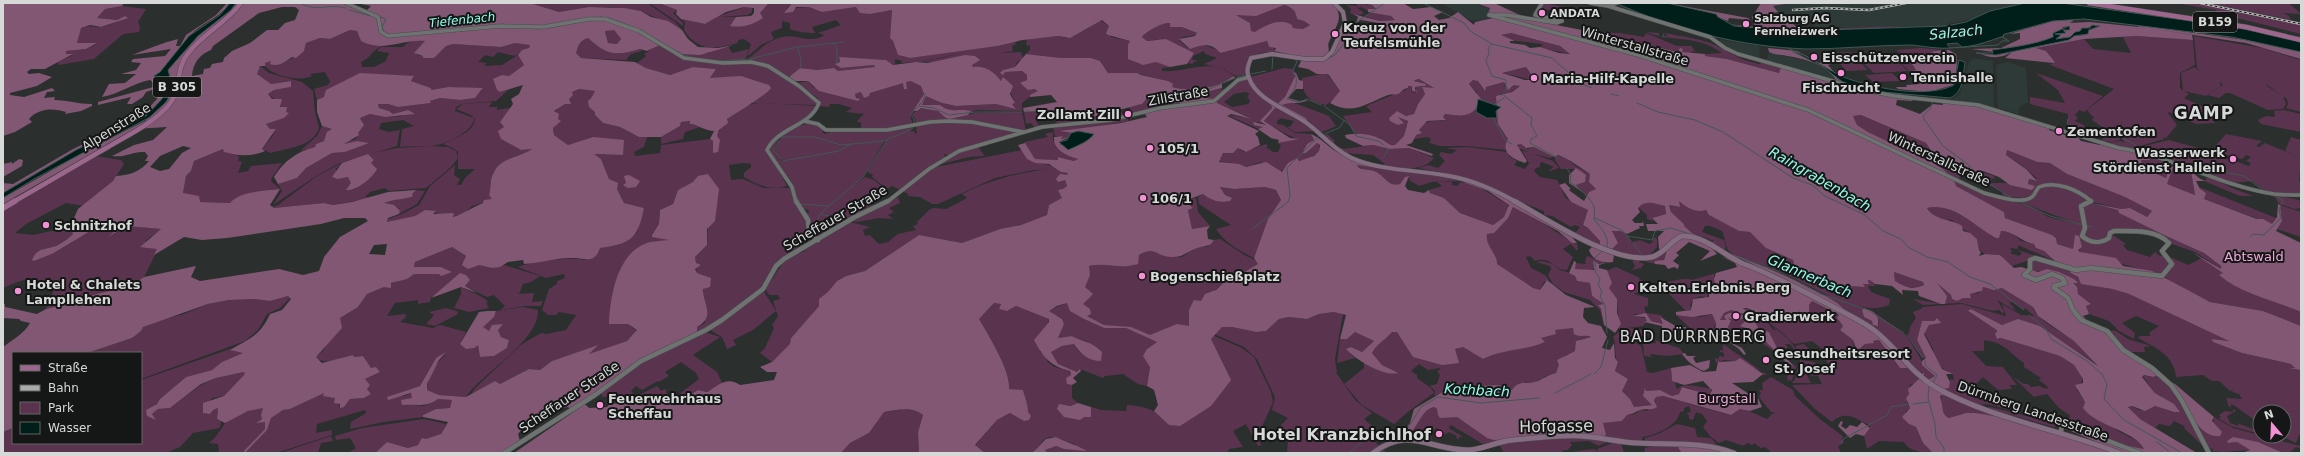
<svg xmlns="http://www.w3.org/2000/svg" width="2304" height="456" viewBox="0 0 2304 456" font-family="'DejaVu Sans',sans-serif">
<style>
.built{fill:#2e3a38}
.green{fill:#5a344e;fill-rule:evenodd}
.forest{fill:#825773;fill-rule:evenodd}
.water{fill:#001f1b;stroke:#405754}
.lines{fill:none;stroke-linecap:round;stroke-linejoin:round}
.stream{stroke:#405754;stroke-width:1}
.tertiary-far1-casing{stroke:#4a4d4d;stroke-width:4.5}
.tertiary-casing{stroke:#4a4d4d;stroke-width:5.5}
.secondary-far1-casing{stroke:#4a4d4d;stroke-width:5}
.secondary-casing{stroke:#4a4d4d;stroke-width:6}
.primary-far1-casing{stroke:#4a4d4d;stroke-width:5.5}
.primary-casing{stroke:#4a4d4d;stroke-width:6}
.tertiary-far1{stroke:#6e7372;stroke-width:3.5}
.tertiary{stroke:#6e7372;stroke-width:4.5}
.secondary-far1{stroke:#856c80;stroke-width:4}
.secondary{stroke:#856c80;stroke-width:5}
.primary-far1{stroke:#9d668d;stroke-width:4.5}
.primary{stroke:#9d668d;stroke-width:5.5}
.rail-casing{stroke:#a9acab;stroke-width:2.5}
.rail{stroke:#151716;stroke-width:1;stroke-dasharray:2.5;stroke-linecap:butt}
.poi-dot{fill:#f491d4;stroke:#151716;stroke-width:1.5}
.labels{text-anchor:middle;dominant-baseline:central;stroke-width:4;stroke-linejoin:round;paint-order:stroke}
.far-poi-label{font-size:11px;font-weight:bold;fill:#d6d9d8;stroke:#151716;text-anchor:start}
.far-water-label{font-size:12px;font-style:italic;fill:#93fbeb;stroke:#151716}
.shield{fill:#151716;stroke:#9c9f9e;stroke-width:1}
.shield-label{font-size:12px;font-weight:bold;fill:#d6d9d8}
.poi-label{font-size:13px;font-weight:bold;fill:#d6d9d8;stroke:#151716;text-anchor:start}
.street-label{font-size:13px;fill:#d6d9d8;stroke:#151716}
.park-label{font-size:13px;fill:#eea9d6;stroke:#151716}
.water-label{font-size:14px;font-style:italic;fill:#93fbeb;stroke:#151716}
.quarter-label{font-size:15px;letter-spacing:1px;fill:#d6d9d8;stroke:#151716}
.near-street-label{font-size:16px;fill:#d6d9d8;stroke:#151716}
.near-poi-label{font-size:16px;font-weight:bold;fill:#d6d9d8;stroke:#151716;text-anchor:end}
.district-label{font-size:17px;font-weight:bold;letter-spacing:1px;fill:#d6d9d8;stroke:#151716}
</style>
<rect width="100%" height="100%" fill="#2b2f2e"/>
<g class="built">
<path d="M1441 3H1476L1494 10 1487 14 1490 18 1472 21Z"/>
<path d="M1782 3H2025L1990 11 1981 17 1948 24 1947 26 1815 28 1814 24 1809 21 1758 22 1766 6Z"/>
<path d="M2196 3 2246 10 2301 22V24Z"/>
<path d="M1720 40 1759 46 1760 59 1728 48 1717 41Z"/>
<path d="M1769 52 1811 62 1832 74 1837 81 1766 61Z"/>
<path d="M1973 58 1993 61 1994 108 1952 100 1960 94 1968 64Z"/>
<path d="M2007 62 2026 68 2028 102 2019 107 2018 114 1998 108 1996 65Z"/>
</g>
<g class="green">
<path d="M530 3H647L676 23 682 30 641 11 613 7H589L559 12Z"/>
<path d="M649 3H659L677 10 673 13 683 23V26Z"/>
<path d="M769 3H792L786 9 809 7 822 12 856 7 870 14 892 10 890 38 893 41 898 55 910 58 1015 42 1016 44 1012 46 1013 51 1001 53 1021 52 1023 59 1017 62 1015 67 1003 70 1004 72 1022 71 1027 75V80L1020 84 1039 91 1030 95V97L1022 103V111L976 110 971 113 968 110H946L940 105H922L926 95 942 103 956 106 996 104 1016 108 1012 104 1014 100 1004 77 1002 81 973 67 972 65 923 62 967 52 920 62 901 63 902 61 895 59V64L893 65 886 60 839 58 840 62 836 64 841 68 874 65 875 67 838 71 834 68 817 70 800 68 788 78 769 66 748 61V59C759 50 768 40 782 37 798 33 810 45 824 35L818 33 841 25 836 20 812 27 815 33C809 33 796 32 790 29V23L782 21V28L771 32 774 39 761 45 747 57 751 44 744 39 738 40V43C714 49 698 52 684 30L685 22 681 19 705 24 716 18V17L745 7H752V12L748 15 719 17H736L731 26 760 13Z"/>
<path d="M1356 3 1372 5 1376 10 1369 9 1368 11 1361 7 1359 8 1362 9 1356 7 1364 13C1360 16 1353 15 1350 13L1351 9 1345 4 1353 7 1349 5 1357 6Z"/>
<path d="M1543 3 1594 13 1591 19 1596 14 1593 20 1545 9 1541 7Z"/>
<path d="M2175 3H2191L2227 9 2295 23 2301 24V34L2217 13 2216 10Z"/>
<path d="M2207 3H2289L2301 14 2283 13 2289 16 2291 20 2301 22Z"/>
<path d="M1284 5C1292 7 1296 11 1297 19L1304 21 1310 25 1303 29 1293 28 1292 25C1281 17 1265 25 1255 33L1251 32 1250 23 1236 15Z"/>
<path d="M122 6 146 9 138 22 140 27 139 32 123 34 94 59 59 65 58 62 73 55 66 54V51L86 49 97 44 76 43 81 28C91 24 93 28 101 27 107 26 121 21 125 16L117 20 97 18 105 9Z"/>
<path d="M1372 12 1391 16 1395 20 1380 21 1364 16Z"/>
<path d="M1100 20 1109 26 1107 31 1111 37 1130 41 1128 56C1144 71 1144 59 1157 62 1162 63 1167 66 1172 67L1162 68V71C1187 73 1212 56 1234 76 1228 79 1223 83 1217 85 1203 89 1185 91 1171 87L1168 81 1139 74 1108 73 1100 61 1091 58H1061L1026 54 1030 50V46L1026 45 1027 39 1058 36 1066 38 1085 30Z"/>
<path d="M1164 23H1170L1173 27H1182L1197 33 1196 35 1182 37 1179 40 1188 48 1201 44 1218 50 1219 53 1267 41 1268 46 1287 54C1274 52 1253 49 1246 63L1247 74 1236 76 1224 69 1204 64 1217 58 1205 54 1204 51 1193 56 1192 60H1197L1192 64 1188 63 1191 56C1181 43 1163 37 1147 41L1142 37 1149 29Z"/>
<path d="M1901 26 1888 28 1816 31 1814 29Z"/>
<path d="M350 30 357 31 361 41 375 46H383C373 48 370 59 361 62L362 67H374L386 61 389 53 377 51 381 47H403C410 40 415 40 425 41L417 55 423 56 424 58H434L446 46 453 44 501 47 515 43 530 44 529 48 515 56 498 52 493 57 485 55 478 62 487 63 484 66 502 65 518 55 524 65 509 76 502 75 500 92 508 90 496 101 462 104 456 107 455 111 474 118C474 130 451 141 441 144 428 148 413 145 400 147L402 129 414 126 403 120 381 123 379 129 389 132 400 130 397 146 338 164 316 176 273 205 282 191 278 184 297 178 306 168 332 153 345 152 368 143 357 141 344 144V142L356 139 362 120 359 118 370 114 385 117 402 116 408 110 393 114 389 111 379 108 378 104H388L398 107 431 103 430 101 440 98 460 100 475 98 483 89 448 87 431 90V88L411 81 414 77 360 74 349 80 344 81 324 97 317 100 314 89 328 85 330 81 325 72 310 74 312 76C300 82 273 76 265 66V63L271 61C282 68 293 57 304 51L306 43 320 38 330 39Z"/>
<path d="M605 30H614L621 39 617 44 608 43Z"/>
<path d="M1592 32 1619 33 1644 37 1646 33 1677 46H1691L1696 52 1692 51 1691 54 1682 52 1680 49 1679 52Z"/>
<path d="M1646 32 1659 33V36H1668L1664 33C1680 36 1698 38 1715 45 1733 53 1738 60 1760 64L1763 61 1781 67 1779 73 1727 59 1705 56V54L1722 53C1697 34 1673 43 1646 32Z"/>
<path d="M1511 33 1560 46 1570 54 1542 48 1540 47 1543 45 1541 44 1510 40 1501 35Z"/>
<path d="M2137 36 2193 40 2195 65 2180 73V88L2183 91 2181 73 2195 67 2201 73 2197 68 2194 36 2262 48 2301 60V112L2286 108 2288 104 2287 99 2266 84 2267 86 2283 96 2286 104 2283 109 2268 110 2230 93H2226L2219 98 2208 95 2223 85 2219 81 2221 86 2206 96 2184 91 2189 94 2184 98 2203 107 2211 104 2228 112 2211 120 2216 123 2196 124 2169 112 2168 113 2177 125 2166 138 2163 137 2164 139 2133 148 2126 144 2133 148 2130 149 2107 143 2121 141 2125 143 2115 129 2092 116 2087 110 2114 89 2050 65 2055 62 2046 51 2035 48 2084 39 2093 49 2131 53 2123 37Z"/>
<path d="M588 38C607 56 617 56 640 49L642 51 631 54 626 60 581 58 575 52 583 39Z"/>
<path d="M658 45 679 57 690 60 741 62 766 66 818 101 817 105 749 103 751 102 723 78H710L716 69 693 67 670 75 646 68 637 63 646 56 644 54Z"/>
<path d="M729 47 732 53 749 49 745 60C726 68 689 59 671 50L691 57 684 54 710 53 713 49Z"/>
<path d="M1921 48 1942 50 1943 58 1952 59 1954 62 1909 61 1916 70 1910 72 1896 58 1907 59 1897 50Z"/>
<path d="M1850 52 1868 70 1847 71 1829 53Z"/>
<path d="M1896 60 1908 71 1874 73 1861 61Z"/>
<path d="M260 66 269 73 302 82 313 91 315 112 319 128C313 147 287 148 271 153L262 149 272 137 276 129H270L266 124 284 118 280 104 268 94 274 90 291 87V81L271 84 256 74Z"/>
<path d="M1526 67 1535 78 1532 80 1502 73Z"/>
<path d="M1284 68 1293 69 1295 76 1285 97 1276 105 1256 87 1250 77Z"/>
<path d="M1326 73 1340 91 1339 95 1326 105C1307 101 1303 95 1302 78Z"/>
<path d="M1892 73 1900 81 1873 82 1865 75Z"/>
<path d="M2036 73 2103 96 2084 112 2079 110 2075 115 2078 118 2075 121 2084 125 2085 129 2068 124V114L2030 104V97L2065 103 2058 90Z"/>
<path d="M1245 77 1271 104 1272 108 1260 122 1268 124 1264 121 1276 107 1315 131 1295 132 1287 127H1290L1294 121 1281 118 1277 121V124L1283 125 1295 133 1311 134 1314 140 1307 144 1302 152 1307 153 1314 144 1319 143V151C1313 157 1306 162 1297 160L1280 172 1261 162 1246 167 1219 161 1221 154 1235 151 1238 148 1244 152 1266 144 1268 146 1266 147 1273 152H1278L1281 145 1278 143 1296 139 1269 125 1257 122 1256 125 1263 127 1259 129 1227 115 1251 118 1206 98 1211 90 1226 89 1236 78ZM1246 92 1250 94 1247 96 1250 101 1248 104 1232 107 1224 102 1234 94Z"/>
<path d="M1419 79 1434 88H1422L1425 94 1418 104 1414 114 1406 116 1397 111 1389 119 1398 125 1402 121 1398 117 1408 121 1404 136 1395 145H1389L1380 138 1355 133 1343 116 1372 112 1366 106 1407 89 1408 86H1412L1411 91 1416 93 1415 87H1423L1424 84 1413 80Z"/>
<path d="M911 80 921 86 924 94 910 116 913 125 894 128H861V123L857 121 864 114 846 112 852 108 839 104H830L829 107 820 106 818 98 797 83 808 81 813 87 818 88 820 91 858 101 855 94 861 92 865 97 869 93Z"/>
<path d="M1473 80 1478 81 1484 90 1486 87 1504 82 1505 87 1511 88 1514 85 1520 86 1509 93 1500 94 1502 130 1508 139 1506 148 1508 150 1466 146H1440L1429 143 1431 139 1428 137 1413 139 1416 135 1422 132 1419 131C1424 117 1435 123 1446 120L1443 117 1445 114C1466 116 1476 118 1477 93L1469 84Z"/>
<path d="M579 89 595 91V115L603 123 620 127 639 137H647L644 147 634 152 635 156 660 153 661 145 710 139 713 141 727 119 747 105 760 103 817 106 809 116 777 135 767 146V154L775 163 787 186C771 191 757 185 744 177V173L751 167V164L743 163 729 165 731 180 743 179 764 188H790L796 206 805 218 809 234 799 248 778 261 764 285H761L762 287 738 307 697 334V327L705 323 703 297 704 275 697 274 695 257 707 245 710 178 708 175 678 190 673 204 660 210 659 224 652 235 670 240 628 324 637 331 627 341 588 355 596 346 552 361 540 370 529 369 500 384 495 381 470 396 475 388 522 344 541 333 547 334 566 330 576 315 559 312 556 315H548L542 310 549 289 557 284V281L565 278 564 274 546 278 518 267C529 262 573 256 585 260L599 248 619 245 637 232 644 208 624 203 617 189 609 179 601 159 593 154 623 155 622 150 593 137 568 145 554 135 553 128 558 119 554 112 569 99 572 92Z"/>
<path d="M1148 97 1156 98 1161 102H1174L1179 104 1135 116 1129 107 1140 105Z"/>
<path d="M1289 101 1329 116 1336 126 1320 133 1306 118 1281 105Z"/>
<path d="M492 102 489 107H497V110L509 108V113L500 122 504 127 501 139 521 150 533 149C519 158 501 157 493 173 490 178 491 189 489 195L493 199 472 206 465 213 452 217 425 210 415 216 387 223 388 219 402 214 419 205 430 186 455 165 454 175 460 179 457 185H461L465 178 475 169H458V152L453 148 443 144C454 138 474 133 475 119L471 115 456 109 463 104Z"/>
<path d="M921 108 934 110 956 118 974 113 1022 112 1026 131 969 121 916 124 915 118 911 115Z"/>
<path d="M1037 110 1059 111 1075 117 1112 113 1120 110 1129 121 1062 132 1071 133 1069 137 1061 139 1063 136H1055L1053 127 1057 123 1052 116 1036 121 1040 127 1035 128 1031 123 1026 124 1024 112Z"/>
<path d="M2284 110 2301 114V132L2261 124 2258 120 2266 116 2275 117 2274 111Z"/>
<path d="M1861 115 1926 143 1932 152 1955 161 1953 165C1967 169 1981 171 1994 176L1995 179 1991 178 1992 181C1978 185 1982 176 1971 174 1967 174 1965 175 1961 174L1959 179 1952 178 1932 162 1933 159 1916 154 1918 150 1924 152 1925 149 1904 142 1889 143 1857 126 1853 116Z"/>
<path d="M2094 117C2102 120 2120 129 2120 140L2112 142 2102 141 2105 133 2100 130 2102 127 2092 120Z"/>
<path d="M691 121 690 124 700 127 685 132 683 139 661 144V137L680 126 681 122Z"/>
<path d="M931 122H963L1019 132 948 155 944 154 945 157 900 190 892 186 887 189 872 177 873 175 867 172 887 140H885L863 177 853 186 865 177 874 180 885 189 867 199V201L875 207 819 238 811 234 804 214 810 212 807 209 801 211 798 204H804H798L793 189 768 154 769 146 773 140H778C773 149 773 155 782 161L792 160C784 160 777 161 775 151L781 137 774 139C791 130 807 116 824 130L822 132 825 134 831 132 832 130H872L913 126 909 131H913L917 134 916 125Z"/>
<path d="M322 126 333 129 324 141 316 144 315 147 300 151 317 136Z"/>
<path d="M1053 132V141L1072 157 1079 159 1074 161 1059 157 1058 160 1035 159 1024 142 1048 137 1045 134Z"/>
<path d="M1327 134 1335 141 1332 144 1344 149 1374 145 1389 149 1409 148 1434 158C1423 172 1398 169 1382 166L1385 164 1373 155 1343 153 1331 145 1323 136Z"/>
<path d="M2226 134 2262 141 2256 146 2259 147 2265 143 2301 158 2299 181 2301 183V193H2268L2252 181 2232 183 2193 169 2190 165 2191 169 2136 148 2169 140 2225 155 2224 157 2249 166 2251 163 2246 161 2251 157 2246 155 2242 159 2211 151Z"/>
<path d="M2291 137 2301 140V158L2285 151Z"/>
<path d="M1521 144 1527 149 1534 147 1552 156 1551 158H1549L1531 153 1553 161 1559 168 1550 171 1549 170 1554 167 1542 162 1540 163V167L1536 168 1534 171 1540 177 1557 180 1565 197 1571 202 1588 210 1583 226 1588 228 1600 241V245L1572 231 1576 232 1580 227 1575 225 1571 227 1552 216 1544 215V211L1445 173 1418 168 1428 165 1438 168 1445 161 1439 155 1441 152 1451 154 1457 150 1445 148 1468 147 1507 152 1510 157 1517 161 1514 165 1525 169 1529 163 1522 151 1529 152 1518 148 1517 146Z"/>
<path d="M431 146 448 147 456 151 458 158 451 167 426 188 389 191 385 188 370 192 365 197 371 198 333 205 324 203 274 208 272 207 278 205 317 176 342 163 336 169 338 179 348 177 355 189C367 179 365 168 374 160L368 154 397 148Z"/>
<path d="M977 146 985 156 969 157 934 166 949 156Z"/>
<path d="M223 149 225 152 239 156 238 161 242 162 238 173 248 171 251 166 282 163 271 179 272 182 280 189 257 192 230 203 200 202 183 193 186 176 191 171 194 161Z"/>
<path d="M1022 150C1031 166 1044 161 1059 169L1034 170 995 178 938 204H932L920 197 907 196 909 194 901 191 931 168Z"/>
<path d="M2007 150 2037 162 2050 163 2067 174 2125 197 2152 211 2147 217 2130 208 2121 209 2093 202 2061 186H2038L2033 195 2023 198 2001 196 2003 194 2000 190 1986 183H2007L2025 188 2030 184H2028L2029 179 2033 181 2037 179 2023 166 2006 155Z"/>
<path d="M2142 153 2172 164 2166 178 2143 168 2141 160H2149Z"/>
<path d="M1555 155 1565 157 1576 166 1590 174 1591 184 1596 189 1589 192 1586 197 1582 190 1576 185 1584 182 1586 177 1576 169H1561L1555 160Z"/>
<path d="M95 156 121 160 124 164 113 181 84 206 66 203 26 224 15 233 33 235 70 227 73 234C67 239 60 245 53 247 43 249 37 249 32 260L34 261 52 254 92 230 118 228 110 236 127 226 162 229 145 241 158 249 144 277 130 286 46 309 55 287C31 274 26 279 3 288V210Z"/>
<path d="M1357 165 1412 171 1464 181 1432 182 1419 186 1409 180 1410 178 1404 179 1400 184C1389 187 1386 178 1378 173 1373 169 1364 170 1359 168Z"/>
<path d="M2174 165 2191 171 2195 195 2167 184Z"/>
<path d="M1047 169H1059L1061 172 1068 173 1065 180 1067 186 1063 189V198L1049 205 1047 215 1021 225 1000 229 962 243 919 235 865 271 846 276 837 281 819 306 791 338V344L772 362 760 353 765 348 774 328 772 325 778 316 773 301 780 299 778 295H769L765 288C781 272 780 254 809 251H802L850 222 870 227 863 230 865 236 870 235 879 244 888 242 898 234 916 230 913 226 918 224 917 222 929 210 933 208 946 209 967 198 962 194C991 179 1015 174 1047 169Z"/>
<path d="M2209 176 2232 188 2253 196H2240L2204 181Z"/>
<path d="M1952 179 1965 182 1968 187 2032 207 2048 217 2077 224 2013 199H2029C2032 196 2035 191 2038 189 2053 179 2076 193 2089 199L2082 204 2084 225H2079L2084 226 2080 236C2086 244 2099 240 2108 242L2113 235 2126 244 2123 245 2127 250 2150 257 2155 252 2160 256 2164 255 2171 263 2161 275 2080 252 2075 235 2073 249 2057 244 2056 238 2052 235 2005 218 2004 212 1956 186Z"/>
<path d="M1437 182H1452V185L1457 186 1460 183 1457 182C1476 182 1491 195 1507 204L1509 209 1504 217 1493 225 1460 213 1444 198 1430 193 1429 190 1442 186Z"/>
<path d="M1220 187 1234 189 1265 187 1276 190 1281 200 1268 219 1254 258C1240 251 1225 243 1216 229L1231 225 1199 204 1198 197 1203 194 1225 201V195Z"/>
<path d="M2199 187 2276 218 2272 224 2204 199Z"/>
<path d="M416 190 425 191 417 204 399 214 400 211 383 203 405 197Z"/>
<path d="M2269 194 2299 200 2301 208 2294 209 2278 203 2276 198Z"/>
<path d="M898 197 900 203 889 208 894 212 888 215 893 219 879 218 857 222 851 221Z"/>
<path d="M1196 198 1198 212 1210 226 1192 229 1188 210 1193 208 1184 201Z"/>
<path d="M1679 201C1688 207 1695 213 1706 210L1712 216 1739 231 1750 232 1768 249 1793 260 1794 265 1806 272H1810L1832 288H1842L1849 286 1865 287 1863 284H1869L1868 280H1872L1875 286H1868L1871 292 1890 299 1889 305C1856 319 1802 279 1772 268 1759 263 1739 261 1729 251 1725 247 1725 236 1722 231L1708 225 1709 226H1705L1702 232 1724 240 1726 248 1723 251 1712 244 1714 241 1692 233 1683 226 1684 224 1671 212 1669 205 1679 207Z"/>
<path d="M1656 202 1665 206 1666 214 1652 218 1653 221 1647 219V215L1638 207 1644 203Z"/>
<path d="M2092 203 2118 210 2120 213 2166 236 2204 253 2222 267 2221 269 2195 252 2172 244 2162 236 2118 230 2100 241 2084 238 2083 206Z"/>
<path d="M2280 205 2301 212V237L2277 229 2282 221Z"/>
<path d="M1513 207C1528 210 1571 244 1577 244L1578 250H1576L1571 244 1563 249 1573 257 1567 270C1555 271 1551 255 1535 261L1530 256 1526 257 1531 268 1545 275 1549 280 1544 282 1540 290C1532 290 1503 271 1498 265 1494 261 1485 240 1487 234 1491 226 1505 217 1512 210Z"/>
<path d="M1933 207H1945L1972 221 1994 237 2002 231 2012 233 2021 241 2034 244 2036 248 2044 251 2055 261 2018 245V249L2010 248 2012 251 2010 253 2019 256 2022 253 2018 250 2049 260 2038 257 2012 266 2000 255 1985 254 1979 249 1977 239C1969 232 1960 228 1952 220 1941 219 1934 218 1927 208Z"/>
<path d="M1617 230 1625 233 1632 242 1640 240 1649 244 1652 243 1654 237 1657 239V247L1650 255 1637 257 1611 249 1618 243 1612 232Z"/>
<path d="M1220 239 1246 256 1256 260 1258 264 1246 271 1244 275 1225 281 1215 290 1190 327 1153 336 1139 333 1134 328 1104 325 1087 316 1078 306 1090 251H1155L1168 257H1182L1197 247H1207L1214 240Z"/>
<path d="M452 247 479 265 492 268 504 265 540 276 531 282 523 284 519 294 534 293 532 302 543 301 541 306H525L500 310 505 306 494 295 487 297 465 286 470 280 431 297 430 302 418 304V300L395 303 387 316 405 314 406 317 400 322 433 328 440 325 466 332 460 344H478L480 357 494 356 507 348 509 340 501 337 497 329 503 324 489 331 482 327 494 317 496 311 523 307 538 310C539 342 481 373 466 397L439 395 427 390C427 378 437 362 446 354L436 358 420 386 391 396H405L412 393 415 405C425 407 430 405 438 399L453 400 450 408 436 409 423 415V417L384 422 350 429 351 422 366 413 365 410 317 424 316 433 332 430V435L276 453H245L267 430 271 418 283 410 290 409 325 392 335 398 340 407H344L350 399 364 398 371 394 367 389 365 379 380 372 371 368 363 356 354 357 353 355C339 358 326 366 315 357L323 351 340 318 358 307 367 294 414 274 452 272 441 267H414L415 262Z"/>
<path d="M1667 250 1663 261H1655V264L1640 260 1639 262 1644 264 1641 268 1632 270 1635 266 1632 261Z"/>
<path d="M1587 256 1605 263 1600 264 1593 262 1594 268 1591 271 1575 269V263L1586 264 1585 261Z"/>
<path d="M2172 258 2188 265 2202 258 2224 273 2219 275 2228 281 2301 312V326L2263 311 2210 302 2186 291 2163 276 2171 268 2170 259Z"/>
<path d="M2033 259C2053 263 2072 265 2082 284L2112 289 2129 294 2230 341 2213 339V342L2242 353 2291 364 2295 368H2288L2301 370V435H2299L2296 443 2281 436H2284V412H2260V424L2235 406 2231 404V407H2229L2226 398 2242 399 2239 394 2232 392 2233 390 2230 391 2219 381H2212L2203 375 2176 377C2174 355 2156 348 2138 338L2140 336H2150V332L2159 326 2136 316 2122 323 2135 333 2134 339 2119 331 2109 321 2089 314 2086 306 2091 304 2078 294 2072 282 2074 279 2047 269 2043 271H2031V261Z"/>
<path d="M1542 261 1553 264 1560 270C1566 272 1575 272 1577 281L1590 283 1592 296 1604 304 1598 305 1602 311 1604 325 1600 310 1590 300 1564 292 1553 284 1548 275 1551 269 1550 266 1536 262Z"/>
<path d="M1616 267 1640 278 1638 279 1642 280 1648 287 1634 294 1648 298V306L1644 307 1646 313 1661 315 1664 319 1660 317 1663 324 1651 321 1647 315 1634 314 1633 316 1646 318 1647 321 1643 326 1619 329 1617 300 1609 288 1612 283 1606 271Z"/>
<path d="M1737 267 1714 274 1716 288 1708 291 1707 298 1701 296 1693 299 1690 305 1692 309 1686 311 1668 293H1656L1652 288 1664 290V285L1661 282C1673 283 1683 276 1692 280Z"/>
<path d="M1894 272 1923 282 1924 285C1912 289 1906 288 1895 281Z"/>
<path d="M1937 283 1951 295 1952 299 1957 301 1963 298H1971L1970 294 1979 293 1983 287 1990 289 2002 288 2033 307C2036 321 2064 332 2074 341 2082 349 2090 358 2099 366L2040 326 2021 320 2002 325 1971 309 1969 312 1995 329 1999 340 2001 338 2060 356 2074 365 2083 379 2077 390 2085 402 2084 406 2118 431 2139 442 2144 449C2117 445 2089 434 2066 420L2071 416 2059 408 2047 394 2034 397 2013 377 2024 384H2028L2031 387 2039 386 2047 389 2048 387 2039 380 2041 378 2024 367V363C2008 352 2006 343 1984 340V351H1972L1986 366 2003 367 2017 385H2010L2012 389 1998 390 1983 377 1973 387 1942 368 1934 357 1933 349 1924 332 1929 325 1939 323 1937 318 1934 321H1922L1917 340 1926 358H1922L1908 335 1911 325 1916 318 1913 312 1923 308 1921 307 1962 304 2006 316 2002 304 2021 315 2034 316 2025 308 2024 310 2012 302H2009L2016 311 1997 300 2004 311 2003 314 1999 310 1993 311 1961 303 1923 305 1913 299 1943 304 1945 301Z"/>
<path d="M461 287C468 291 484 296 488 302L486 303 489 308 469 312 454 308 461 294Z"/>
<path d="M763 290 776 311 753 330 733 340 736 345 727 349 722 337 710 330Z"/>
<path d="M1822 294 1864 308 1862 309 1864 317 1872 321 1875 326 1879 325V320L1875 313 1907 336 1922 361 1935 376 1928 380 1922 372 1919 374 1895 348 1842 311 1844 308Z"/>
<path d="M288 296 290 298 280 308 267 314 258 330 245 341 141 379V353H87L132 338 143 327 153 322 184 314 208 304 229 300 254 299 270 301Z"/>
<path d="M1812 301 1839 316 1838 320 1843 326 1840 330 1853 340 1854 347 1879 340 1900 368H1908L1919 379 1918 382 1910 385 1907 403 1910 408 1905 412 1909 424 1916 427 1923 443 1933 453C1924 453 1908 451 1904 442L1879 441 1867 449 1864 436 1870 428 1869 425C1854 418 1846 410 1832 422L1815 409 1792 385 1822 384 1818 376 1807 375 1811 383H1792L1795 379 1800 360 1814 362 1818 366 1830 367 1825 358 1806 353 1801 355 1795 346 1804 344 1814 354 1827 353 1812 341 1794 344 1780 331 1755 312 1753 315 1769 324 1772 329 1777 331 1772 326C1782 333 1794 343 1799 355L1790 344H1785L1788 347 1784 350V358L1777 349 1769 332 1759 329 1750 314 1743 308 1755 311 1764 316 1798 318Z"/>
<path d="M994 303 1001 304 999 309 1007 311 1016 306 1049 319 1040 352C1046 355 1045 357 1048 362 1053 368 1063 369 1069 371L1071 375 1067 384 1072 385V398L1078 403 1057 409 1062 414 1091 417V407L1101 410 1126 411 1127 405C1144 406 1159 410 1169 425L1230 380 1211 339 1212 335 1242 348 1254 357 1271 392 1273 402 1270 409 1258 435 1261 445 1258 446 1246 424 1233 431 1243 447 1229 449 1227 453H1047L1044 450 1056 446 1064 449 1076 444C1067 443 1054 433 1045 439 1041 443 1036 449 1032 453H985L975 446 997 420 1011 413 1024 421C1031 405 1025 407 1024 392L1009 389C1011 370 989 336 979 319Z"/>
<path d="M1067 303 1074 313 1084 319 1104 328H1126L1157 342 1147 349 1150 367 1147 386 1138 384 1123 374 1105 376 1103 378 1080 369 1077 372 1058 364 1050 352 1062 346 1074 344 1080 353 1087 341 1078 340 1072 336 1058 338 1064 324 1062 319 1048 311Z"/>
<path d="M446 308 457 311 458 314 435 326 426 324 434 315 429 312Z"/>
<path d="M1731 310 1750 316 1751 319 1746 320 1740 326H1746L1756 331 1753 330 1752 332 1757 333V336L1748 333 1750 339 1730 331 1728 327 1731 321 1728 318 1734 320 1746 318 1743 315 1740 314 1739 316 1729 313 1724 316 1726 320H1720L1724 313Z"/>
<path d="M1334 312 1343 314 1335 359 1337 373 1334 374H1337L1355 400 1372 413 1364 419 1372 426 1364 432 1387 453H1287L1288 440H1283L1281 425 1288 418 1272 410 1275 397 1257 359 1244 347 1214 334 1222 327H1232L1256 332 1266 331 1279 319 1289 317 1307 319 1319 314Z"/>
<path d="M1683 314 1701 317 1712 314 1716 323 1714 327 1716 332 1708 335 1694 330 1693 331 1676 315Z"/>
<path d="M1573 327 1592 337 1581 339 1575 351 1564 356 1556 373 1546 376 1536 382H1526L1512 390 1498 385 1474 386 1468 390 1452 389 1434 396 1435 391 1430 386 1437 384 1440 375 1437 371 1441 369 1439 368 1428 370 1419 364 1411 371 1417 375V378L1431 388 1434 393 1409 411 1394 424 1362 405 1344 384 1364 368V361L1377 370 1397 373 1382 365 1372 353C1377 344 1385 340 1392 331L1397 332 1409 347 1455 349 1463 347 1483 359C1501 350 1524 348 1545 342L1540 338 1555 334 1554 330Z"/>
<path d="M1630 328 1656 332 1644 337 1635 336 1631 339 1641 346 1647 372 1653 373 1671 368 1672 381 1676 382 1675 384 1677 389C1685 381 1701 388 1711 388V394C1702 397 1692 387 1682 387L1679 394 1672 396 1660 390 1646 391 1643 396 1652 405 1634 407 1630 399 1622 391 1628 379 1615 371 1618 362C1613 354 1617 343 1613 337L1622 329Z"/>
<path d="M2109 330 2116 331 2128 339 2151 346 2144 347 2145 352H2127Z"/>
<path d="M705 332 720 337 693 355 717 372 722 383 707 392 698 390 688 396 674 398 699 379 696 373 681 362 665 372 669 376 659 382 658 381 642 390 636 386 631 391 634 395 602 397 601 391 643 361Z"/>
<path d="M1355 332 1374 341 1362 352 1351 347 1346 349 1355 358 1337 363 1340 339H1347Z"/>
<path d="M1655 340 1679 348 1684 354 1667 356 1650 354 1651 357 1644 356 1643 344 1656 343Z"/>
<path d="M1756 341 1766 342 1786 363 1796 366 1792 380 1788 381 1787 377 1791 369C1780 357 1771 346 1756 341Z"/>
<path d="M1723 344 1767 375H1761L1763 372 1748 365 1740 358 1735 361 1724 360 1716 363 1715 358 1719 359V356L1724 357V353L1720 352V350L1723 351Z"/>
<path d="M236 347 231 350 244 353 222 362 212 370 186 377 160 399 157 404 146 410 156 420 152 414 158 409 170 408 201 385 216 378 244 372 246 374 224 396 212 398 203 412 218 408 217 419 221 421 220 428 193 433 180 447 166 453H3V432L13 428V443H141V380Z"/>
<path d="M1953 374 2011 410 1987 404 1980 405 1942 389 1949 388 1950 379 1954 380Z"/>
<path d="M2142 375 2153 377 2159 375C2180 393 2190 421 2202 445L2185 429 2184 426 2174 421 2170 426 2159 424 2155 428 2140 419 2129 408 2130 405 2139 410 2148 409 2155 406 2174 412 2161 396 2155 393Z"/>
<path d="M1771 377 1793 390 1795 396 1821 420 1844 437 1842 438 1844 443 1838 446 1841 453H1772L1765 447 1761 448 1754 443 1752 445 1747 443 1744 446 1726 440 1719 443 1710 436 1703 427 1707 421 1702 414 1696 412 1693 420 1689 419V415L1686 413 1691 412 1689 406 1684 408V411L1680 412C1678 426 1655 435 1643 437L1641 441 1602 437V423L1622 421 1627 415 1635 414 1640 410 1647 411 1656 403 1654 400 1655 397 1663 396 1722 413 1731 415 1742 408 1767 419 1772 414 1776 413 1771 412 1759 397 1761 393 1759 390H1763L1762 383Z"/>
<path d="M657 386 661 391 666 389 667 398 633 402V398Z"/>
<path d="M1941 395 1948 396 1994 416 1966 413 1949 418 1944 416 1942 410Z"/>
<path d="M263 407 262 419 257 422H265V429L243 453H214L219 451 218 444 209 443C216 437 220 431 225 423 232 414 252 410 263 407Z"/>
<path d="M1434 407 1437 409 1440 417H1457L1487 438 1503 439 1483 444 1451 425 1449 427 1450 429 1463 437H1459V439L1456 438 1457 436 1449 432 1444 435 1437 428 1430 432 1432 439 1429 441 1419 439V436L1412 431 1425 411Z"/>
<path d="M1990 407 2039 419V413C2048 414 2058 416 2059 426L2053 427 1986 408Z"/>
<path d="M903 409 917 411 923 415 918 432 919 453H841L850 443 869 433 884 412Z"/>
<path d="M2233 409 2236 411 2227 416 2230 423 2239 426 2237 423 2256 430 2257 427 2260 428V434L2231 426 2218 418 2221 417 2219 415 2225 411 2233 412Z"/>
<path d="M2214 417 2233 428 2296 445 2301 446V449L2296 447 2289 453H2283L2232 438 2227 441 2228 443 2237 442 2250 450 2223 452 2212 451 2213 449 2207 448 2194 422 2212 435Z"/>
<path d="M424 419 446 424 441 434 418 445 408 448 387 442 375 453H348L356 448 350 438 336 440 335 436 362 428Z"/>
<path d="M1677 424 1695 428 1697 437 1711 438 1717 445 1645 441V438L1658 434Z"/>
<path d="M331 436 333 441 321 443 318 453H280Z"/>
<path d="M1571 437 1610 441 1598 446 1589 441 1570 442 1572 445 1568 450H1564L1560 453H1504L1499 444Z"/>
<path d="M1615 442 1621 443 1624 453H1567L1585 450 1594 449 1598 452 1597 449Z"/>
<path d="M1658 445H1681L1678 448 1681 452 1644 453 1645 448Z"/>
</g>
<g class="forest">
<path d="M3 3H124L122 6 105 9 97 18 117 20 125 16 128 18 101 27 90 25 81 28 77 43H97L86 49 66 51V54H73L45 69H31L27 72 29 74 39 73 52 77 37 86 10 93V95L24 97 52 88 55 91 47 92 44 98 55 97 54 100C68 100 77 104 92 104V106L81 111 65 114 66 112C53 108 39 108 29 119L32 122 15 132 3 136Z"/>
<path d="M227 3H230C219 19 200 23 189 37 178 49 170 67 154 76L164 91 162 99 146 116 76 150 3 193V183L13 184 73 149 141 116 157 99 160 91 158 88 146 92 143 97 132 104H127L131 97 98 105V102L157 86 150 80C133 83 120 94 102 97L109 84 125 83 136 74H121L136 70 141 63 131 62 133 59 165 56 171 49 132 55C148 49 162 43 178 39L176 46H180L186 35 216 15Z"/>
<path d="M236 3H339L352 5 351 8H358L366 11 371 6 356 3H530L559 12 589 7 624 8 641 11 651 17 668 21 682 30 688 39 698 47 718 48 734 45 700 55 682 54 660 45 647 51 640 49C617 56 607 56 588 38 580 40 578 46 576 53L581 58 635 62 646 68 670 75 693 67 716 69 710 78 741 76 769 85 771 88C769 93 735 114 727 119L728 123 719 130 717 136 720 140 718 152 713 153V141L710 139 714 131C705 131 699 125 690 124V121L681 122 680 126 661 137H639L620 127 603 123 595 115V112L589 107 588 101 592 97 595 91 579 89 572 92 573 95 569 99 571 104H565L554 111 559 114 558 119 561 121 553 128 554 135 568 145 593 137 624 140 623 155 594 154 601 159 609 179 618 183 617 189 624 203 644 208C638 239 630 244 600 248 598 252 598 255 593 258 587 261 581 258 575 258 558 257 541 263 524 264L523 260 508 262 500 267 492 268 479 265 468 269 462 265 466 256 452 247 415 262 414 267H441L452 272 441 276 439 274H414L407 279 391 283V288L384 287 367 294 358 307 340 318 342 328 316 357 322 363 353 355 354 357 363 356 371 368 376 367 380 372 365 379 370 385 367 389 371 394 364 398 350 399 344 407 340 408V404L334 403 335 398 323 396 324 393 290 409 283 410 271 418 267 430 245 453 244 451 265 429V422L256 423 262 419 261 415 263 408 248 411 225 423 217 419 218 408 213 410 210 414 203 413V403L224 396 245 374 244 372 216 378 201 384 170 408 158 409 152 414 156 420 147 416 146 410 157 404 160 399 186 377 212 370 222 362 243 353 230 350C250 338 260 336 270 314L282 310 291 299 288 296 270 301 254 299 229 300 208 304 143 327 141 331 132 338 87 353H13V428L3 432V347C12 340 24 334 30 323L21 321 19 319 3 318V304H5V307L37 314 46 309 73 302 81 298 130 286 144 277 196 266 191 277 200 281 279 269 303 275 319 271 324 257 340 237 368 221 365 218H344L321 224 227 238 202 240 184 237 154 255 157 249 140 247 161 229 127 226 108 237 118 228 92 230 52 254 34 261 32 260C37 247 45 250 56 246 62 243 68 239 73 234L70 227 78 209 113 181 116 176C130 175 140 172 149 161H145L148 156 145 152C132 151 126 158 112 156L134 145 153 140 167 127 134 129 3 204V198L91 148 145 121 166 102 171 81 168 70 198 36 231 10ZM282 7H295L299 10 295 20 285 23 278 30H267L250 43 232 51 224 58 223 62 212 64 210 68 204 69 203 74 192 76C193 63 199 55 211 50L213 46 259 13ZM350 30 357 31 361 41C382 53 403 39 425 41L414 53 423 56V58H434L446 46 453 44 501 47 515 43 530 45 529 48 522 50 518 55 524 65 509 76 502 75 493 79 497 90 500 92 523 85 519 94 511 99 513 104 500 122 504 127 498 131 501 139 521 150 532 149C519 158 500 157 493 174 490 178 491 189 489 195L492 199 484 200 483 203C472 207 464 214 453 217L454 214 452 213 433 214 436 211 425 210 415 216 387 222 388 218 399 214 400 211 394 205 384 203C393 199 408 199 413 196L412 194 416 190 388 192 352 202 333 205 324 203 274 208 270 205 280 189C265 191 240 191 230 203L200 202 199 196 183 193 186 176 191 171 194 161 223 149 224 152C238 156 252 157 265 151L262 149 276 129H270L266 124 284 118 289 113 286 112 287 107H280L282 99H272L268 94 274 90 291 87V81L271 84 257 74 260 66H265V63L271 61 270 64C279 67 285 62 292 57L296 58 304 51 306 43 320 38 330 39ZM614 30 621 39 617 44 608 43 605 31ZM183 146 191 148 182 153 169 169 160 171 150 167 160 156ZM387 244 385 255 369 254 374 245Z"/>
<path d="M659 3H769L760 13 763 18C752 25 743 28 730 26L736 17 751 16 754 13V8L744 7 726 12 705 24 681 19 676 14 677 10Z"/>
<path d="M792 3H1331C1347 15 1335 27 1329 42 1327 45 1330 49 1328 54 1312 65 1292 54 1275 51L1276 48 1269 47 1267 41 1220 53C1211 42 1202 45 1190 49L1179 39 1195 36 1197 33 1182 27H1170V23C1163 22 1146 31 1142 37L1147 41 1166 39 1194 53 1187 64 1170 67 1156 62 1143 65 1128 59V45L1130 41 1108 35 1106 33 1109 26 1102 20 1070 38 1058 36 1023 40 997 46 910 58 898 55 893 41 890 38 892 10 870 14 860 13 856 7 822 12 809 7H796L793 12 784 13ZM1284 5C1292 7 1296 11 1297 19L1304 21 1310 25 1303 29 1293 28 1292 25C1281 17 1265 25 1255 32L1251 31 1250 23 1236 15 1256 16Z"/>
<path d="M1362 3H1403L1413 9 1431 7 1443 12 1434 16 1439 20 1449 18 1458 12 1474 25 1475 22 1493 18 1501 19 1497 17 1510 16 1592 32 1678 52 1680 48 1683 49 1682 52 1705 54V56L1727 59 1779 73 1781 67 1835 83 1913 99 1912 101 1897 100 1896 105 1920 114 1933 104 1943 105 1942 101 1973 105 2050 127 2049 130 2065 135H2076L2081 141 2100 145 2101 142 2142 153 2150 160H2141L2143 168 2166 178 2169 169 2174 165 2167 184 2195 195 2191 171 2189 169 2199 178 2205 181H2196L2200 189 2206 193 2204 199 2257 219H2263L2272 224 2277 217 2278 204 2280 205 2282 221 2276 231 2301 243V312C2274 300 2241 294 2219 275L2223 273 2192 252 2221 269V266L2204 253 2166 236 2119 213 2118 210 2092 203 2121 209 2130 208 2147 217 2152 211 2125 197 2067 174 2050 163 2037 162 2007 150 2006 155 2026 169 2037 181 2029 179 2028 184 2035 186 2032 190 2010 185 1999 177 1983 171 1974 172 1953 165 1955 161 1932 152 1926 143 1861 115 1853 116 1857 125 1868 132 1903 149 1933 159 1932 162C1940 166 1955 178 1956 186L2004 212 2005 218 2052 235 2056 238 2057 244 2073 249 2075 235 2079 236 2082 247 2078 250 2080 252 2116 258 2123 266 2152 271 2210 302 2263 311 2301 326V370L2288 368H2295L2291 364 2242 353 2213 342 2212 339 2229 341 2129 294 2112 289 2081 284 2078 277 2071 273 2066 265 2055 261 2044 251 2036 248 2034 244C2021 242 2014 231 2001 231L1999 238H1996C1975 227 1954 202 1927 208 1935 221 1950 218 1962 226L1963 231 1970 233 1977 239 1979 250 1981 252 1979 256 1985 254 2000 255 2014 268 2021 267 2038 272 2047 269 2059 272 2074 279 2078 283H2073L2077 287 2078 294 2091 304 2086 306 2089 314 2083 316 2090 324 2104 331 2120 349 2159 375 2153 377 2144 375 2142 377 2155 393 2174 404 2180 412H2174L2155 406 2145 411 2132 406 2128 407 2140 419 2197 453H2143L2123 445 2144 449C2134 430 2097 427 2083 408L2085 402 2075 385 2083 383V379L2074 365 2060 356 2001 338 1997 339 1995 334 1997 331 1995 329 1968 311 1971 309 2002 325 2018 319 2040 326 2098 366 2074 341 2038 316 2033 307 2002 288 1994 290 1983 287 1982 291 1970 294 1971 298H1963L1957 301 1952 299 1951 295 1937 283 1947 296 1945 304H1941L1919 296 1918 291 1902 290 1903 295 1892 286 1875 284 1870 280H1868L1869 284H1863L1865 287 1849 286 1835 288 1810 272H1805L1794 265 1793 260 1766 248 1750 232 1739 231 1709 215 1706 210C1696 213 1687 208 1679 201L1680 207 1669 205 1671 212 1684 224V226L1692 233 1715 243 1712 244C1690 238 1678 229 1662 249H1659L1658 237 1664 231H1648L1646 224H1658L1652 218 1666 214 1665 206C1656 204 1646 199 1638 208L1640 212 1632 220 1635 223H1642L1643 221 1644 226H1639L1640 228 1627 234 1620 231H1612L1618 243 1612 249 1600 245V241L1588 228 1583 225 1588 210 1571 202 1559 185 1565 183 1571 189H1569L1570 191 1584 201 1589 192 1596 189 1589 182 1590 174C1581 168 1568 158 1558 155L1554 157 1534 147 1526 148 1521 144 1517 145 1527 161 1525 163C1513 159 1500 153 1508 139L1498 124 1496 96 1512 92 1520 86 1514 85 1508 90 1504 82 1486 87 1485 91 1478 81 1473 80 1469 84 1481 99C1473 119 1462 116 1445 114L1443 117 1446 120 1427 121 1419 130 1422 133 1416 135 1412 143 1406 145 1433 154 1432 156 1409 148 1389 149 1374 145 1363 146 1346 138 1345 135C1357 133 1368 133 1381 139 1386 141 1388 146 1395 145L1404 136 1408 121 1398 117 1404 123 1398 125 1390 121 1389 118 1397 111 1406 116 1414 114 1418 104 1425 94 1422 87 1434 88 1419 79 1415 80 1414 81 1426 84 1425 86 1415 87V90L1418 92 1412 91V86H1408V88C1402 89 1402 92 1398 94 1395 95 1391 94 1388 95 1367 103 1353 116 1330 103L1340 91 1328 74H1317L1308 69 1298 67 1301 61H1318L1331 56 1347 25 1356 23 1355 25 1360 26 1378 23 1361 20 1356 23 1358 17 1353 14 1380 21 1395 20 1391 16 1368 12V9H1376L1372 5ZM1511 33 1560 46 1570 54 1559 53 1540 47 1530 48 1525 45 1510 43V41H1515L1501 35ZM1526 67 1534 78 1532 80H1525L1502 73ZM1894 272 1923 282 1924 285C1912 290 1907 288 1895 281Z"/>
<path d="M1476 3H1494L1522 16 1488 14 1490 8Z"/>
<path d="M1667 3 1748 18 1750 20 1729 18 1728 21 1718 17 1716 14Z"/>
<path d="M1761 3 1785 4 1773 6 1778 12 1770 13 1769 18 1771 21 1791 22 1799 29 1816 31 1766 30 1729 24 1755 27 1752 17Z"/>
<path d="M2067 19 2074 21 2069 23 2090 22 2139 27 2138 25 2260 42 2301 52V59L2246 43 2154 29 2192 35 2193 40 2137 36 2084 39 2036 48 2046 51 2055 62 2053 63 2005 58 2012 52C2001 58 1993 59 1981 54L1996 55 2069 40 2074 36 2085 35 2089 30 2095 27 2093 25 2070 37 2054 39 2060 35 2056 33 2066 32 2063 30H2070V26L2063 27 2061 31 2062 32 2053 33 2054 37C2036 44 2015 50 1996 50L1994 52 1971 49 2001 48 2020 39V33L2009 34 2053 21Z"/>
<path d="M1768 48 1797 51 1819 63 1828 60 1831 64 1828 65 1833 71 1831 72 1839 80 1861 87 1921 98 1882 94 1837 81C1824 61 1796 57 1774 54L1769 52Z"/>
<path d="M1942 50H1949L1956 54C1958 64 1956 75 1953 85L1929 92 1898 89 1896 87H1907L1906 85 1920 84 1909 72 1916 70 1909 60 1953 62 1952 59H1936L1931 52Z"/>
<path d="M1026 54 1061 58H1091L1100 61 1108 73H1137L1141 75 1168 81 1173 84 1172 87C1185 91 1203 89 1217 85 1223 83 1228 79 1234 76L1235 78 1222 83V88L1210 91V95L1206 98 1215 99 1217 103 1252 119 1231 114 1227 116 1259 131 1255 134 1258 137 1260 145 1246 152 1238 148 1233 153H1223L1219 162 1239 164 1246 167 1266 162 1282 172 1288 163 1297 158 1299 161 1314 156 1319 151 1320 145 1317 143 1306 153H1302L1307 144 1314 140 1311 134C1321 138 1327 146 1337 152 1349 160 1365 163 1379 168L1357 165 1359 168C1364 170 1373 169 1378 173 1386 178 1389 187 1400 184L1405 177 1409 176 1405 186 1408 190 1424 193 1429 190 1430 193 1444 198 1460 213 1493 225 1504 217 1509 205 1488 191 1463 182C1491 183 1545 221 1571 236L1577 243H1572L1558 231 1513 207 1508 218 1494 233 1487 234C1485 246 1498 255 1497 264L1533 288 1540 290 1547 280 1566 295 1595 307 1584 308 1583 317 1588 323 1601 326 1607 337 1602 348 1610 350 1614 343 1615 358 1618 362 1615 371 1628 379 1622 391 1630 399 1634 407 1652 405 1643 396 1645 388 1646 391 1660 390 1672 396 1679 394 1682 387 1710 395 1712 390 1703 381 1684 385 1672 381 1671 368 1690 365 1703 372 1716 371 1718 362 1735 361 1740 358 1763 374 1753 382 1732 383 1749 394V399L1746 404 1758 405V398L1762 407 1750 411 1740 409 1731 415 1663 396 1656 397 1654 400 1657 407C1651 411 1645 408 1640 410 1635 412 1633 414 1627 415L1622 421 1603 423 1606 435 1602 437 1494 440 1487 438 1457 417 1440 418 1438 415 1437 409 1434 407C1421 410 1419 426 1409 434L1404 431 1410 423 1414 409 1446 390H1468L1474 386 1498 385 1512 390C1519 379 1529 385 1538 381 1544 378 1548 375 1556 373L1559 365 1557 360 1575 351 1576 341 1591 337C1586 334 1580 338 1574 334L1573 328 1555 330 1556 334 1541 338 1545 342C1524 351 1502 349 1483 359L1463 347 1455 349 1459 363 1442 365 1413 357 1397 332H1392C1385 340 1377 344 1372 353L1382 365 1398 373C1383 377 1355 359 1346 349L1351 347 1362 352 1374 341 1355 332 1347 339H1340L1346 315 1334 312 1319 314 1307 319 1289 317 1279 319 1266 331 1256 332 1232 327H1222L1211 339 1231 380 1211 406 1180 426 1169 425 1154 411 1158 405 1154 390 1147 386 1150 367 1143 356 1147 349 1157 342 1126 328H1104L1084 319 1070 311 1067 303 1057 306 1049 311 1062 319 1064 324 1058 338 1072 336C1084 343 1090 340 1102 352L1101 361C1088 361 1081 354 1074 344L1062 346 1051 352 1058 364 1077 372 1080 369 1081 371 1073 378 1077 382 1072 385 1067 384 1066 378 1071 375 1070 371C1050 366 1043 357 1034 340L1049 322V319L1016 306 1007 311 999 309 1001 304 994 303 979 319C989 336 1011 371 1009 389L1023 390C1025 397 1028 405 1028 412L1031 416 1029 420 1024 421 1010 413 997 420 975 445 985 453H919L918 432 923 415C912 406 897 410 884 412L869 433 850 443 841 453H514L585 404 589 408 607 407 610 404 688 396 698 390 707 392C719 385 727 376 740 385L774 380 777 372H767L760 367 772 362 790 344 791 338 819 306V299L828 292 837 281 846 276 865 271 919 235 962 243 1000 229 1021 225 1047 215 1049 205 1062 198 1058 190 1063 189 1067 186 1065 180 1058 182 1056 179 1060 174 1067 175 1068 173 1061 172 1049 164 1035 163 1027 159 1018 145 1025 143 1035 159 1058 160V157L1074 161 1078 159C1067 156 1053 150 1054 137L1063 136 1061 139 1069 137 1059 142 1061 145H1074L1086 142 1083 131 1071 133 1060 131 1121 123 1147 117 1144 113 1184 105 1174 102H1161L1156 98 1148 97 1142 104 1096 116 1075 117 1059 111 1024 112 1023 108 1057 102 1051 95 1030 97V95L1038 91 1034 89 1028 90 1020 83 1027 80V75L1022 71 1005 72 1003 75 1000 73 1003 70 1015 67ZM1220 187 1234 189 1265 187 1276 190 1281 200 1268 219 1254 258 1258 264 1246 271 1244 275 1225 281 1216 290 1205 294 1201 301 1194 300 1189 310V326L1177 324 1150 335 1131 327 1104 325 1087 316 1091 314 1090 309 1083 304 1093 294 1085 287 1090 275 1089 266C1109 262 1118 270 1138 264L1139 255C1155 245 1157 257 1171 257 1182 258 1187 252 1197 248 1202 246 1206 247 1211 244L1214 240 1208 239 1207 230 1210 226 1192 229 1188 210 1193 208 1185 201 1203 194C1212 201 1220 203 1230 201L1232 198 1225 195Z"/>
<path d="M965 55 975 56 980 60 972 65 973 67C986 66 993 71 1001 81L1003 77 1013 86 1010 94 1015 103 1012 104 1016 109 996 104 956 106 942 103 926 96 922 105H940C951 114 959 108 971 111L968 115 950 119 946 118 938 111 921 108 917 111H913L924 94 921 86 911 81 906 82 907 89H904L903 83 870 93 869 96 864 98 861 92 855 94 856 98 860 99 858 101 819 91 808 81H794L788 78 800 68 817 70 834 68 838 71 875 67 874 65 841 68 835 64 840 62 839 57 886 60 893 65 916 62 928 63Z"/>
<path d="M1293 72 1296 73 1299 80 1303 81V89H1296L1288 98 1299 101 1308 100C1300 105 1292 101 1282 105L1306 118 1309 123 1276 105 1285 97 1295 76Z"/>
<path d="M360 73 414 76 411 81 431 88V90L448 87 483 88 475 98 460 100 440 98 430 101 431 103 398 107 388 104H378L379 108 389 111 393 114 408 110 415 114 385 117 370 114 360 118 364 125 358 133 359 135 344 144 357 141 369 143 345 152 332 153 306 168 297 178 278 184 274 177C284 161 296 152 315 147L316 144 324 141 327 132 332 129 322 126 317 112V100L324 97 326 90Z"/>
<path d="M1271 104 1276 107 1264 121 1290 138 1299 139 1278 143 1279 140 1271 138 1258 129 1263 127 1254 125 1253 122 1266 125 1260 121 1272 108Z"/>
<path d="M368 154 374 160 371 163 377 169C372 178 357 191 346 190L351 183 348 177 338 179 332 177 342 163Z"/>
<path d="M19 159 23 160 22 166 3 177V164L12 162V164Z"/>
<path d="M1576 168 1586 175 1585 182 1576 185 1584 193 1569 183V175Z"/>
<path d="M708 174 719 189 715 221 707 229V245L695 257 696 263 701 265 695 269 697 273 711 278 710 287 703 289C703 305 716 316 697 327V334L660 350 572 409 567 407C544 412 533 417 518 434L520 441 503 453H375L387 442 408 448 418 445 422 438 426 439 441 434 448 422 423 417V415L436 409 450 408 452 400 438 399C426 408 416 404 402 405L401 400 412 398 411 393 388 400 387 397 420 386 436 358 446 352 439 360 427 384V390L439 395 466 397 495 381 500 384 529 369 540 370 552 361 598 345 589 354 627 341 637 330 628 324H609C610 297 617 253 647 243 653 241 662 241 669 240L652 237V235L659 224 660 210 673 204 678 190 693 182 698 176Z"/>
<path d="M629 175 640 181 636 187 628 188 623 185 626 183 624 176Z"/>
<path d="M1680 238C1694 239 1708 242 1717 254L1700 261 1710 251 1689 242 1676 253 1679 255 1673 261 1679 265 1678 269 1674 267 1668 269 1665 265 1655 264V261L1664 260 1667 250Z"/>
<path d="M1592 247 1614 254 1613 262C1603 264 1592 260 1589 250Z"/>
<path d="M1728 253C1747 258 1835 296 1844 309L1842 311 1781 277Z"/>
<path d="M1721 256 1757 269 1868 328 1890 346 1908 368H1900L1879 340 1873 341 1874 343 1865 344 1859 349 1856 348 1853 340 1840 330 1843 326 1837 318 1839 315 1812 301 1809 305V313C1799 319 1775 319 1763 316 1756 314 1751 307 1743 308L1752 316 1759 329 1769 332 1778 350 1794 366 1788 364 1766 342 1753 341 1731 334 1729 338 1734 340V344L1742 348 1746 354 1744 355 1739 349 1715 332 1716 323 1712 314 1692 317 1676 315V312L1691 310 1693 299 1709 297V290L1716 287 1714 279 1716 273 1737 267 1735 263ZM1731 310 1750 316 1751 319 1746 320 1740 326 1752 330 1754 334 1757 333V336L1748 333 1750 339 1730 331 1728 327 1731 321 1728 318 1734 320 1746 318 1743 315 1729 313 1724 316 1726 320H1720L1724 313Z"/>
<path d="M1574 261 1576 262 1575 269 1594 270 1593 261 1599 264 1605 263H1606L1599 265V268L1607 270 1612 283 1609 288 1617 299V313L1621 324 1615 333 1604 325 1601 309 1598 305 1604 304 1592 296 1590 283 1577 281 1575 276 1569 273Z"/>
<path d="M460 273 466 275 470 280 465 286 477 293 461 287 431 298Z"/>
<path d="M1864 308C1874 311 1880 315 1878 326L1873 325 1872 321 1864 317 1862 310Z"/>
<path d="M487 311H496L494 317 483 327 489 331 492 325 503 324 498 330 501 337 509 340 507 348 494 356 480 357 478 345 474 348 466 349 460 344 479 312Z"/>
<path d="M1646 313 1651 321 1663 324 1660 317 1679 328 1686 327 1688 333 1679 329 1677 333 1664 329 1662 332V326L1644 322 1647 321 1645 317 1632 316Z"/>
<path d="M1937 318 1941 323 1929 325 1924 334 1942 369 1953 374H1946L1950 382 1949 388 1944 389 1919 374 1924 373V377L1928 380 1935 376 1922 365V361L1926 358 1917 340 1922 321H1934Z"/>
<path d="M1685 353 1687 356H1696L1693 358 1696 363 1710 360 1709 368 1704 371C1695 368 1687 361 1682 354Z"/>
<path d="M1919 379 1948 396 1941 395 1940 397C1944 406 1940 414 1949 418L1966 413H1975L2014 419 2115 453H1933L1923 443 1916 427 1909 424 1902 417 1910 408 1906 398 1909 394 1908 389Z"/>
<path d="M2169 381 2175 384 2214 417 2212 421 2222 432 2220 436C2199 440 2178 396 2169 381Z"/>
<path d="M1078 403 1091 407V417H1084L1080 420 1064 417 1057 409 1059 404 1070 406Z"/>
<path d="M1841 421 1843 422 1841 426 1846 429 1850 425 1857 427 1862 422 1870 428 1864 436 1856 434 1850 438 1838 426Z"/>
<path d="M2067 426 2136 453H2123L2066 429Z"/>
<path d="M1056 437C1066 442 1077 445 1087 451L1064 449 1056 446 1045 450 1047 453H1032L1046 439Z"/>
<path d="M2233 437 2258 442 2283 453H2241L2250 450 2237 442 2228 443 2227 441Z"/>
<path d="M1681 445 1708 446 1731 453H1682L1678 448Z"/>
</g>
<g class="water">
<path d="M230 3H236L231 10 198 36 168 70 171 81V94L166 102 150 117 34 179 3 198V193L76 150 146 116 162 99 164 91 154 76 160 72 189 36 220 15Z"/>
<path d="M1616 3H1667L1716 14 1718 17 1734 26 1792 31 1947 26 1966 22 1990 11 2025 3H2062L2235 27 2301 42V52L2232 37 2084 19 2053 21 2005 34 2003 35 2004 36C1989 41 1977 46 1962 47L1957 43 1947 44 1950 48C1936 49 1924 46 1911 45 1876 45 1842 49 1807 49 1742 47 1675 30 1616 3Z"/>
<path d="M2092 25 2100 26 2089 30 2088 34 2074 36 2069 40 1996 55 1976 53H1993L1992 50C2013 47 2033 45 2053 37V33L2069 26 2070 30H2063L2066 33 2055 34 2061 35 2056 39 2070 37 2075 32 2080 31 2082 28H2090Z"/>
<path d="M1792 51C1805 53 1832 73 1846 78 1874 88 1926 99 1954 85L1959 60 1965 62C1963 75 1964 92 1950 98L1882 92 1844 83 1823 67Z"/>
<path d="M1478 99 1501 107 1496 111 1497 118H1487L1476 112Z"/>
<path d="M1078 131 1094 134C1090 141 1075 147 1068 150L1059 142 1067 140 1071 133Z"/>
</g>
<g class="lines">
<g class="stream">
<path d="M300 3C318 13 327 3 346 8"/>
<path d="M1423 3 1464 23 1470 31 1492 44"/>
<path d="M349 10 371 16"/>
<path d="M378 16 386 19 382 27 384 32"/>
<path d="M600 17 609 18 633 27"/>
<path d="M502 24 510 25"/>
<path d="M522 28 538 29"/>
<path d="M548 28 568 24"/>
<path d="M434 30 451 29"/>
<path d="M641 30 657 40"/>
<path d="M1663 34 1664 37"/>
<path d="M833 43 837 48V63"/>
<path d="M1492 44 1552 58 1568 72"/>
<path d="M1491 45 1488 48 1489 54 1486 61 1492 76 1506 80V91"/>
<path d="M670 48 680 53"/>
<path d="M798 48 801 60 800 69"/>
<path d="M1788 48 1794 51"/>
<path d="M1950 48 1998 45 2002 41H2009L2002 37"/>
<path d="M681 54 694 58"/>
<path d="M1329 58 1335 55 1346 41 1348 28 1385 3"/>
<path d="M1295 59 1297 62 1293 70C1300 82 1295 90 1287 99L1299 102 1307 99 1321 105"/>
<path d="M718 61 750 59 797 47 844 42"/>
<path d="M1272 69 1273 55"/>
<path d="M1574 73 1572 74 1574 77"/>
<path d="M1251 74 1266 71"/>
<path d="M1237 77 1245 75"/>
<path d="M1582 84 1592 88"/>
<path d="M1209 89 1235 78"/>
<path d="M1504 93 1502 94 1532 118 1531 125 1537 136 1531 139 1530 143 1558 158"/>
<path d="M1611 94 1619 96"/>
<path d="M1933 101 1930 109 1923 116 1924 119 1943 146 1969 165 1977 177 1986 182"/>
<path d="M1637 103 1658 112 1695 120 1723 132 1793 178 1812 185 1825 196 1865 215 1883 231 1901 239 1908 247 1927 257 1948 262 1970 277 1990 284 2024 310"/>
<path d="M1495 104 1504 98"/>
<path d="M919 106 934 108 949 115 976 112H1022"/>
<path d="M1324 106 1350 125 1356 136 1378 141 1384 145"/>
<path d="M1025 111 1040 112"/>
<path d="M2068 119 2067 124 2085 129"/>
<path d="M1494 120 1505 140 1512 144"/>
<path d="M914 123V119L910 115 923 101 925 94"/>
<path d="M2087 129 2102 134"/>
<path d="M1324 134 1339 128 1345 120"/>
<path d="M2105 134 2119 137"/>
<path d="M2122 138 2136 145 2135 147"/>
<path d="M776 139 780 137H815L841 145 884 141 912 129 914 126"/>
<path d="M779 140 774 151 783 161 839 151 851 144"/>
<path d="M2137 148 2143 152"/>
<path d="M1383 158 1388 151 1386 147"/>
<path d="M2179 163 2244 176 2263 190"/>
<path d="M1567 168 1571 175 1570 182C1583 192 1598 201 1594 219 1600 227 1610 237 1607 247"/>
<path d="M1988 183 2010 197"/>
<path d="M2020 202 2050 216 2082 225"/>
<path d="M800 204 829 206"/>
<path d="M821 214 845 220"/>
<path d="M1595 218 1623 231 1631 241"/>
<path d="M2087 226 2092 227"/>
<path d="M1252 229 1288 202 1290 196 1287 168 1319 136"/>
<path d="M812 232 821 213 863 177 887 140"/>
<path d="M1627 236 1652 240 1655 231 1671 228 1690 234"/>
<path d="M2250 237 2253 234 2264 235 2281 218 2279 209 2283 201 2276 196"/>
<path d="M1633 243 1641 254"/>
<path d="M800 247 810 234"/>
<path d="M1734 256 1775 270 1821 294 1868 310 1904 333"/>
<path d="M1595 258 1603 250"/>
<path d="M1595 260V271L1600 279 1598 284 1602 292 1600 297 1605 305 1607 333"/>
<path d="M770 281 779 266"/>
<path d="M2029 315 2046 329 2051 339 2087 361 2102 374 2107 384 2104 399 2124 420 2182 453"/>
<path d="M1907 335 1923 358"/>
<path d="M1925 361V365L1937 375 1933 383"/>
<path d="M1594 374 1601 367 1608 340"/>
<path d="M1929 386 1928 398 1935 424 1936 437 1944 448V453"/>
<path d="M1555 393 1591 374"/>
<path d="M1913 404 1929 402"/>
<path d="M1406 431 1421 407 1438 397 1481 403 1539 398"/>
<path d="M2157 442 2171 453"/>
<path d="M1840 443 1845 438 1887 415 1891 407 1909 404"/>
<path d="M1349 453 1369 436 1381 435"/>
</g>
<g class="tertiary-far1-casing">
<g id="tertiary-far1">
<path d="M346 3 378 17 381 32 388 36 500 26 543 27 589 19H605L639 31 684 58 723 63 751 62 768 66 799 86 819 103C810 127 778 127 767 150L792 187 796 202"/>
<path d="M1542 3 1535 15 1562 21"/>
<path d="M1590 3 1608 6 1710 37 1725 48 1738 54 1864 90 1894 96 1978 105 2119 148C2172 156 2220 186 2274 194 2282 195 2292 195 2301 195"/>
<path d="M1609 6 1617 3"/>
<path d="M1489 15 1638 55 1808 110 1984 193C1996 196 2020 205 2032 197 2035 195 2036 190 2039 187 2056 180 2078 190 2091 201L2089 202"/>
<path d="M1489 15H1507L1557 23 1562 21"/>
<path d="M804 121 818 124 826 130H887L930 122 948 121 972 122 1023 132"/>
<path d="M887 202 929 169 959 151 1042 127 1111 120 1160 108 1214 101 1238 80 1249 77"/>
</g>
</g>
<g class="tertiary-casing">
<g id="tertiary">
<path d="M796 201 808 220 809 232 818 240"/>
<path d="M2091 201 2081 206 2085 228 2082 236C2090 243 2100 244 2109 238L2110 233 2114 231C2132 231 2156 229 2169 243L2162 251 2172 264 2162 276 2091 268 2076 270 2035 258 2030 260V269L2024 275 2036 280 2052 274 2062 278 2065 283 2054 286V288L2068 298 2073 310 2081 320 2107 331 2123 350 2152 368 2171 385 2182 401 2209 453"/>
<path d="M2061 431 2062 425H2066L2140 453"/>
<path d="M504 453 595 395 641 361 706 330 722 320 763 289 776 266 784 259 855 217 888 201"/>
</g>
</g>
<g class="secondary-far1-casing">
<path id="secondary-far1" d="M1334 3 1343 12 1345 23 1332 52 1324 59H1306L1272 54 1251 58C1248 65 1246 71 1249 78 1257 101 1290 110 1308 124 1325 137 1338 154 1359 161 1388 171 1419 170 1449 176 1473 180 1495 190 1516 202"/>
</g>
<g class="secondary-casing">
<g id="secondary">
<path d="M1514 201C1547 219 1614 265 1652 257 1664 254 1670 241 1682 236 1705 235 1724 256 1744 264 1774 275 1800 290 1828 304 1844 313 1861 320 1875 331 1897 348 1910 372 1935 387 1991 419 2059 429 2119 453"/>
<path d="M1373 453C1410 425 1430 451 1469 450 1484 449 1498 441 1513 440 1535 438 1558 435 1580 436 1599 437 1618 442 1638 443 1671 445 1702 441 1734 453"/>
</g>
</g>
<g class="primary-far1-casing">
<g id="primary-far1">
<path d="M2089 3 2246 27 2301 40"/>
<path d="M13 202C45 184 76 165 108 147 128 135 152 124 168 106 184 88 173 70 190 51 205 33 227 22 241 3"/>
</g>
</g>
<g class="primary-casing">
<path id="primary" d="M3 208 15 201"/>
</g>
<use href="#tertiary-far1" class="tertiary-far1"/>
<use href="#tertiary" class="tertiary"/>
<use href="#secondary-far1" class="secondary-far1"/>
<use href="#secondary" class="secondary"/>
<use href="#primary-far1" class="primary-far1"/>
<use href="#primary" class="primary"/>
<g class="rail-casing">
<g id="rail">
<path d="M2200 3 2301 24"/>
<path d="M1793 10 1825 8 1869 10 1906 3"/>
</g>
</g>
<use href="#rail" class="rail"/>
</g>
<g class="poi-dot">
<circle cx="1542" cy="13" r="4"/>
<circle cx="1746" cy="24" r="4"/>
<circle cx="1335" cy="34" r="4"/>
<circle cx="1814" cy="57" r="4"/>
<circle cx="1841" cy="73" r="4"/>
<circle cx="1903" cy="77" r="4"/>
<circle cx="1534" cy="78" r="4"/>
<circle cx="1128" cy="114" r="4"/>
<circle cx="2059" cy="131" r="4"/>
<circle cx="1150" cy="148" r="4"/>
<circle cx="2233" cy="159" r="4"/>
<circle cx="1143" cy="198" r="4"/>
<circle cx="46" cy="225" r="4"/>
<circle cx="1142" cy="276" r="4"/>
<circle cx="1631" cy="287" r="4"/>
<circle cx="18" cy="291" r="4"/>
<circle cx="1736" cy="316" r="4"/>
<circle cx="1766" cy="360" r="4"/>
<circle cx="600" cy="405" r="4"/>
<circle cx="1439" cy="434" r="4"/>
</g>
<g class="labels">
<g class="far-poi-label">
<text x="1550" y="13">ANDATA</text>
<text x="1754" y="18">Salzburg AG<tspan x="1754" dy="13">Fernheizwerk</tspan></text>
</g>
<g class="far-water-label">
<text transform="translate(462 20) rotate(-6)">Tiefenbach</text>
</g>
<g class="shield">
<rect x="2193" y="12" width="44" height="20" rx="3"/>
<rect x="153" y="77" width="48" height="20" rx="3"/>
</g>
<g class="shield-label">
<text x="2215" y="22">B159</text>
<text x="177" y="87">B 305</text>
</g>
<g class="poi-label">
<text x="1343" y="27">Kreuz von der<tspan x="1343" dy="15">Teufelsmühle</tspan></text>
<text x="1822" y="57">Eisschützenverein</text>
<text x="1911" y="77">Tennishalle</text>
<text x="1542" y="78">Maria-Hilf-Kapelle</text>
<text x="1841" y="87" text-anchor="middle">Fischzucht</text>
<text x="1120" y="114" text-anchor="end">Zollamt Zill</text>
<text x="2067" y="131">Zementofen</text>
<text x="1158" y="148">105/1</text>
<text x="2225" y="152" text-anchor="end">Wasserwerk<tspan x="2225" dy="15">Stördienst Hallein</tspan></text>
<text x="1151" y="198">106/1</text>
<text x="54" y="225">Schnitzhof</text>
<text x="1150" y="276">Bogenschießplatz</text>
<text x="26" y="284">Hotel &amp; Chalets<tspan x="26" dy="15">Lampllehen</tspan></text>
<text x="1639" y="287">Kelten.Erlebnis.Berg</text>
<text x="1744" y="316">Gradierwerk</text>
<text x="1774" y="353">Gesundheitsresort<tspan x="1774" dy="15">St. Josef</tspan></text>
<text x="608" y="398">Feuerwehrhaus<tspan x="608" dy="15">Scheffau</tspan></text>
</g>
<g class="street-label">
<text transform="translate(1635 46) rotate(16)">Winterstallstraße</text>
<text transform="translate(1178 96) rotate(-10)">Zillstraße</text>
<text transform="translate(116 127) rotate(-32)">Alpenstraße</text>
<text transform="translate(1939 159) rotate(25)">Winterstallstraße</text>
<text transform="translate(835 218) rotate(-30)">Scheffauer Straße</text>
<text transform="translate(569 397) rotate(-34)">Scheffauer Straße</text>
<text transform="translate(2033 411) rotate(19)">Dürrnberg Landesstraße</text>
</g>
<g class="park-label">
<text x="2254" y="256">Abtswald</text>
<text x="1727" y="398">Burgstall</text>
</g>
<g class="water-label">
<text transform="translate(1956 32) rotate(-6)">Salzach</text>
<text transform="translate(1820 179) rotate(30)">Raingrabenbach</text>
<text transform="translate(1810 276) rotate(23)">Glannerbach</text>
<text transform="translate(1477 390) rotate(3)">Kothbach</text>
</g>
<g class="quarter-label">
<text x="1693" y="337">BAD DÜRRNBERG</text>
</g>
<g class="near-street-label">
<text transform="translate(1556 426) rotate(-1)">Hofgasse</text>
</g>
<g class="near-poi-label">
<text x="1431" y="434">Hotel Kranzbichlhof</text>
</g>
<g class="district-label">
<text x="2204" y="113">GAMP</text>
</g>
</g>
<rect width="2304" height="456" fill="none" stroke="#d6d9d8" stroke-width="8"/>
<rect x="12" y="352" width="130" height="92" fill="#151716" stroke="#626564"/>
<rect x="20" y="365" width="20" height="6" fill="#9d668d" stroke="#626564"/>
<text x="48" y="372" font-size="12" fill="#d6d9d8">Straße</text>
<rect x="20" y="385" width="20" height="6" fill="#a9acab" stroke="#626564"/>
<text x="48" y="392" font-size="12" fill="#d6d9d8">Bahn</text>
<rect x="20" y="402" width="20" height="12" fill="#5a344e" stroke="#626564"/>
<text x="48" y="412" font-size="12" fill="#d6d9d8">Park</text>
<rect x="20" y="422" width="20" height="12" fill="#001f1b" stroke="#626564"/>
<text x="48" y="432" font-size="12" fill="#d6d9d8">Wasser</text>
<g transform="translate(2272 424) rotate(341)"><circle r="19" fill="#151716" stroke="#626564"/>
<path d="M0-3L7 15L0 10L-7 15Z" fill="#f491d4"/>
<text y="-6" font-size="11" font-weight="bold" text-anchor="middle" fill="#d6d9d8">N</text>
</g>
</svg>
